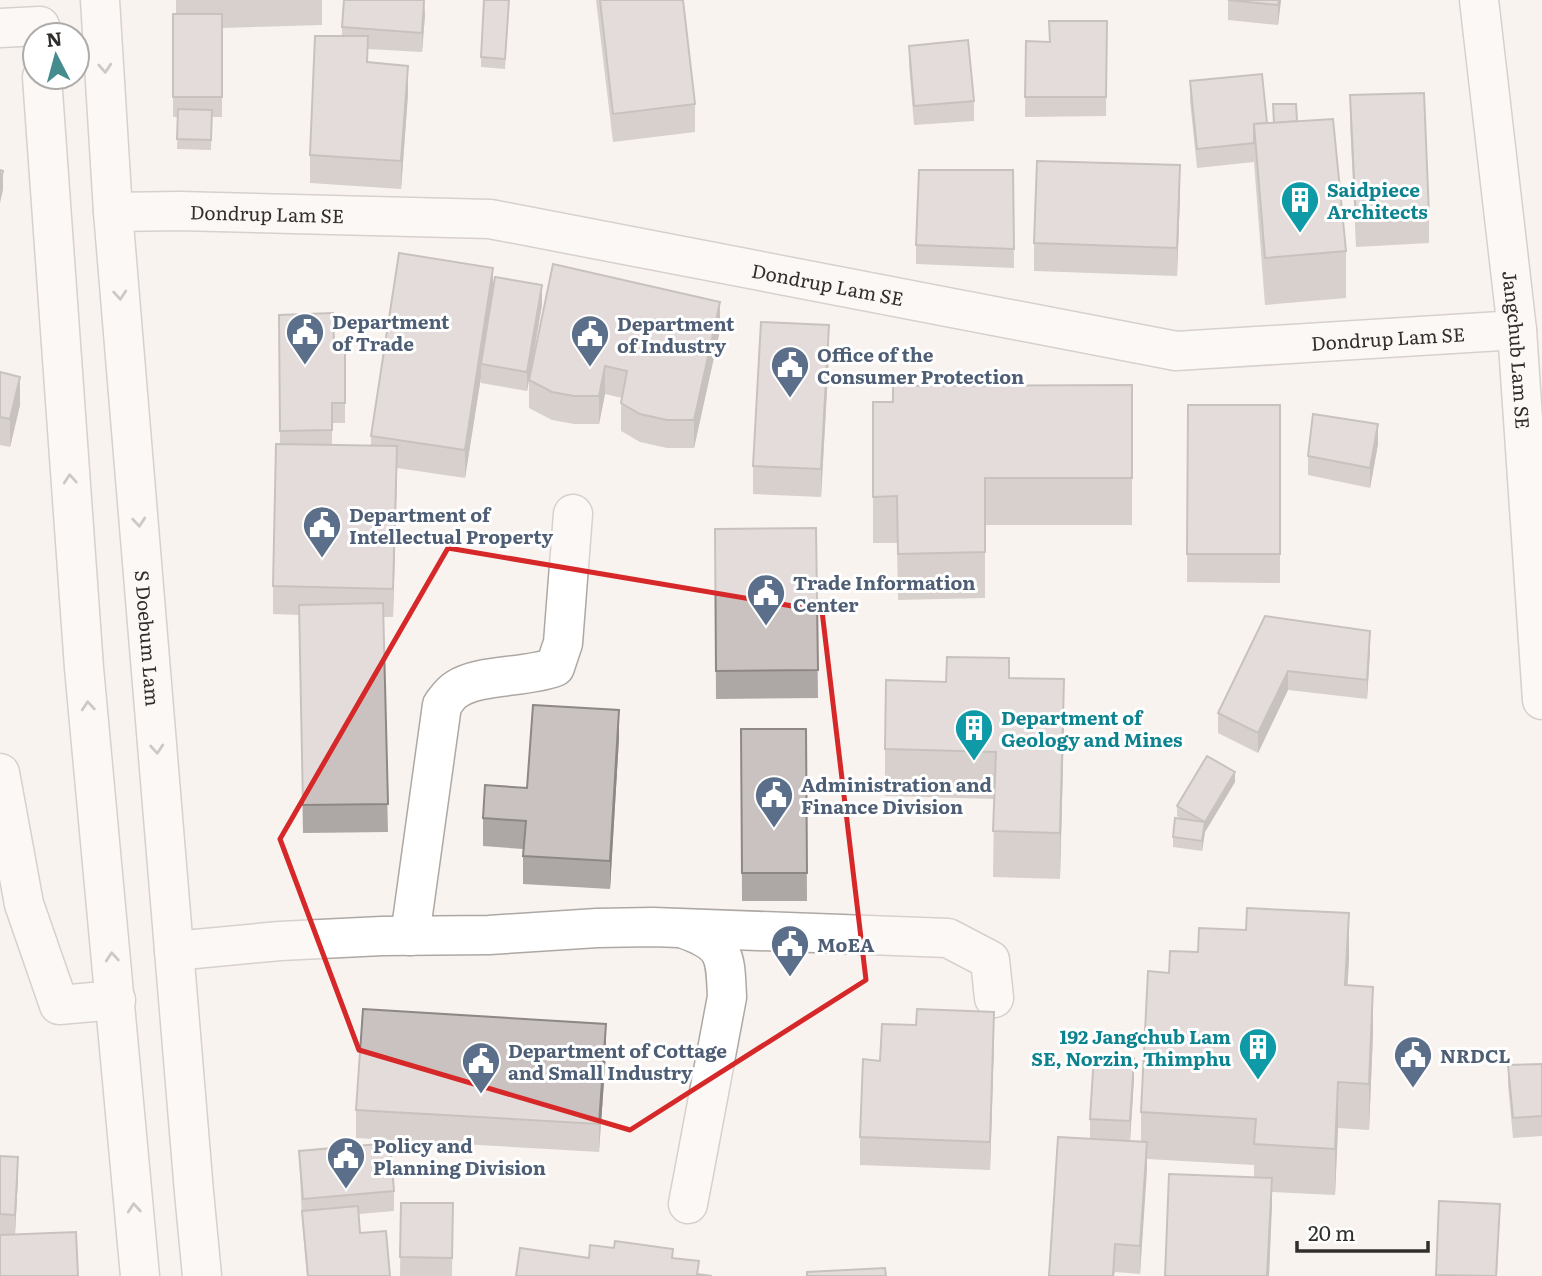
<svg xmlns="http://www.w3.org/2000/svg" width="1542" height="1276" viewBox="0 0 1542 1276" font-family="Literata,serif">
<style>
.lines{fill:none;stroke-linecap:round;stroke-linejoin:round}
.minor-casing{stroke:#ada8a4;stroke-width:41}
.major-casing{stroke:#ada8a4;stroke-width:41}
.minor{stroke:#fff;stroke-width:38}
.major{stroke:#fff;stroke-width:38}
.wall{fill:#ada7a5}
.shaded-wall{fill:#8d8886}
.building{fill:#c9c2c0;stroke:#8d8886;stroke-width:2}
.oneway{stroke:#989796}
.marked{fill:none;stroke:#d62828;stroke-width:5;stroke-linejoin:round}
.labels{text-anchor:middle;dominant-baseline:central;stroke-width:6;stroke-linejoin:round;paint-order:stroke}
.culture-label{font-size:19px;font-weight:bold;fill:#0d838f;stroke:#fff;text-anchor:start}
.street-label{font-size:19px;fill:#312f2d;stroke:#fff}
.service-label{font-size:19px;font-weight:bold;fill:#4e5e75;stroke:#fff;text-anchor:start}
</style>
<rect width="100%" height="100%" fill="#f9f3ef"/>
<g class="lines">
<g class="minor-casing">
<g id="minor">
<path id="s1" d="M113 212 179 211 490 219 1176 351 1517 330"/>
<path d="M0 773 24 904 59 1005 116 1000"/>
<path d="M684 929C727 944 725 956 727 997L688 1204"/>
<path d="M410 936 442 705C446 700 451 692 457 689 479 674 527 678 555 667L563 643 573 514"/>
<path d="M174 951 280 941 382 936 489 935 597 928 653 927 948 938 990 960 994 998"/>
</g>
</g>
<g class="major-casing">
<g id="major">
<path id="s2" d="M100 0 113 212 194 1192 202 1276"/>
<path id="s3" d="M1479 0 1517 330 1542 700"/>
<path d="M0 28 40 26"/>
<path d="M42 77 84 668 140 1276"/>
</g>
</g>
<use href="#minor" class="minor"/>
<use href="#major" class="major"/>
</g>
<g class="wall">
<path d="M176 0H322V25L222 28V117H212L211 150 177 149 178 117H173V14H176Z"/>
<path d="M596 0H683L695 104V132L613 142Z"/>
<path d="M1228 0H1281L1278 25 1228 20Z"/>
<path d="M509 10 505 69 481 67V57Z"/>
<path d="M425 15 422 52 368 49V62L408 94 401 189 310 183V155L342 36V27Z"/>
<path d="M1107 21 1106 116 1025 117 1026 41 1049 42Z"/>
<path d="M909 46 974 101V121L914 125 909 65Z"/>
<path d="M1190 81 1267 123 1297 121 1346 251V298L1265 305 1254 162 1197 168 1190 101Z"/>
<path d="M1350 95 1429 215V243L1356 247 1350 123Z"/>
<path d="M1013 170 1014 268 916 264V245Z"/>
<path d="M1180 193 1177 276 1034 271V243Z"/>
<path d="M493 290 542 305 530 376 720 330 694 448H667L640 442 621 431V403L622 398 605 394 599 424H574L552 420 529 408V381L527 391 481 383V377L465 478 397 468 393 617H383L388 832 303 833 299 615 273 614V586L280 444 279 315 334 342H345V423H332V445L371 446V436Z"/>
<path d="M829 354 821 497 753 494V466Z"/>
<path d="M0 372 20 405 10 447 0 445Z"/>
<path d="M1132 385V525H985V598L898 600 897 543H873V402Z"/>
<path d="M1188 405H1280V583L1187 582Z"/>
<path d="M1378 444 1370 488 1308 475V456Z"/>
<path d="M816 528 818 698 716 699 715 529Z"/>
<path d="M1265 616 1370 651 1367 699 1288 690 1258 753 1218 733V713Z"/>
<path d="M1009 678 1064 725 1060 879 993 877 994 799 885 796V749L946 682Z"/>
<path d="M741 729H806L807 901H742Z"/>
<path d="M619 738 610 889 523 884V849L483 846V818L527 788Z"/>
<path d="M1235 782 1205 832 1202 851 1173 847V837L1181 819 1177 816V806Z"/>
<path d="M1349 959 1347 985 1373 1033 1369 1130 1338 1128 1335 1195 1272 1192 1269 1276H1165L1254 1178V1165L1147 1159 1140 1274 1115 1272 1114 1276H1049L1141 1142V1112L1169 973Z"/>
<path d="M994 1040 990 1170 860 1165V1137L880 1061Z"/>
<path d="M606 1052 599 1152 356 1138V1110Z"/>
<path d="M1542 1064V1136L1513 1138 1508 1085V1065Z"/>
<path d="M1134 1078 1130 1141 1090 1138V1119Z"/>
<path d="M299 1151 394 1191V1211L359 1214 360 1233 390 1276H307L302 1221Z"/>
<path d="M0 1156 18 1176 15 1234H0Z"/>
<path d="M401 1203H453L452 1276H400Z"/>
</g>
<g class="shaded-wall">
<path d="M424 0 425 15 422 52V33Z"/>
<path d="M1279 0H1281L1278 25V5Z"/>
<path d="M408 66V94L401 189V161Z"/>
<path d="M1180 165V193L1177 276V248Z"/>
<path d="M3 171V190L0 203V183Z"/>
<path d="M493 268V296L481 364V377L465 478V450Z"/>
<path d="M542 285V305L527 391V372Z"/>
<path d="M720 302V330L694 448V420Z"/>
<path d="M829 325V354L821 497V469Z"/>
<path d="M605 366V394L599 424V396Z"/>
<path d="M20 377V405L10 447V419Z"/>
<path d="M1378 424V444L1370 488V468Z"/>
<path d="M397 446V474L393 617V589Z"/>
<path d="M1370 631V651L1367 699V680Z"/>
<path d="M1288 671V690L1258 753V733Z"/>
<path d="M1064 679V725L1060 879V833Z"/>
<path d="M619 710V738L610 889V861Z"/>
<path d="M1235 772V782L1205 832 1202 851V841L1205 822Z"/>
<path d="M1349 913V959L1345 1032V985Z"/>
<path d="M1373 987V1033L1369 1130V1084Z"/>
<path d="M994 1012V1040L990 1170V1142Z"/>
<path d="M606 1024V1052L599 1152V1124Z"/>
<path d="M1134 1058V1078L1130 1141V1121Z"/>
<path d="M1338 1082V1128L1335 1195V1149Z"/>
<path d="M1147 1142V1170L1140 1274V1246Z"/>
<path d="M18 1157V1176L15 1234V1215Z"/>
<path d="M1272 1178V1206L1269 1276H1267Z"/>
<path d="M1500 1204 1497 1276H1496Z"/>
</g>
<g class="building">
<path d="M344 0H424L422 33 342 27Z"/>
<path d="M484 0H509L505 59 481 57Z"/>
<path d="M600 0H683L695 104 613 114Z"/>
<path d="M1228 0H1279L1278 5Z"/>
<rect x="173" y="14" width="49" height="83"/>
<path d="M1049 21H1107L1106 97H1025L1026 41 1050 42Z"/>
<path d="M315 36H368L367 62 408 66 401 161 310 155Z"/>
<path d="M968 40 974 101 914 106 909 46Z"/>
<path d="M1262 74 1267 123 1254 124V143L1197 149 1190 81Z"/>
<path d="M1424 93 1429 215 1356 219 1350 95Z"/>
<path d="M1273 104H1296L1297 121 1274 123Z"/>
<path d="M178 109 212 110 211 140 177 139Z"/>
<path d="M1333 119 1346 251 1265 258 1254 124Z"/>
<path d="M1037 161 1180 165 1177 248 1034 243Z"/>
<path d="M0 170 3 171 0 183Z"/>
<path d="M919 170H1013L1014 249 916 245Z"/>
<path d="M399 253 493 268 465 450 371 436Z"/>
<path d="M553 264 720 302 694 420H667L640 414 621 403 627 371 605 366 599 396H574L552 392 529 380Z"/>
<path d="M495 277 542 285 527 372 481 364Z"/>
<path d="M333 313 334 342H345V403H332V430L280 431 279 315Z"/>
<path d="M761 322 829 325 821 469 753 466Z"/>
<path d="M0 372 20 377 10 419 0 417Z"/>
<path d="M1132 385V478H985V552L898 554 897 496 873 497V402H893V386Z"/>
<path d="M1188 405H1280V554H1187Z"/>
<path d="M1313 414 1378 424 1370 468 1308 456Z"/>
<path d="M276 444 397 446 393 589 273 586Z"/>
<path d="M816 528 818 670 716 671 715 529Z"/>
<path d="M383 603 388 804 303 805 299 605Z"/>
<path d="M1265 616 1370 631 1367 680 1288 671 1258 733 1218 713Z"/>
<path d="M947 657 1009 658V678L1064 679 1060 833 993 831 996 752 885 749 886 680 946 682Z"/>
<path d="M533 705 619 710 610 861 523 856 526 821 483 818 485 785 527 788Z"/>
<path d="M741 729H806L807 873H742Z"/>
<path d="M1207 756 1235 772 1205 822 1177 806Z"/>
<path d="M1175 818 1205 822 1202 841 1173 837Z"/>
<path d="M1247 908 1349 913 1345 985 1373 987 1369 1084 1338 1082 1335 1149 1254 1144 1256 1119 1141 1112 1148 971 1169 973 1170 951 1198 952 1199 928 1246 930Z"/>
<path d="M363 1009 606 1024 599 1124 356 1110Z"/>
<path d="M917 1009 994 1012 990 1142 860 1137 863 1059 880 1061 882 1024 916 1025Z"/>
<path d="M1094 1055 1134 1058 1130 1121 1090 1119Z"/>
<path d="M1542 1064V1116L1513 1118 1508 1065Z"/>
<path d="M1058 1137 1147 1142 1140 1246 1115 1244 1113 1276H1049Z"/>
<path d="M390 1143 394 1191 303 1199 299 1151Z"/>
<path d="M0 1156 18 1157 15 1215 0 1214Z"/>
<path d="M1169 1174 1272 1178 1267 1276H1165Z"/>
<path d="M1439 1201 1500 1204 1496 1276 1436 1275Z"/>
<path d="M401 1203H453L452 1258 400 1257Z"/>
<path d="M358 1206 360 1233 386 1231 390 1276H308L302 1211Z"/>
<path d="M76 1232 78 1276H0V1235Z"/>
<path d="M615 1241 673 1249 672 1258 699 1261 697 1274 712 1276H516L520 1248 589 1258 590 1245 614 1248Z"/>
<path d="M885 1268 886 1276H807V1272Z"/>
</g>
<defs><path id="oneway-chevron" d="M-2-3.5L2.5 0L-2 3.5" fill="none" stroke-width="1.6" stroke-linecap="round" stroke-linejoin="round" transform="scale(1.75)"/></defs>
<g class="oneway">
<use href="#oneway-chevron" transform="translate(105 68) rotate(86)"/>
<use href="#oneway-chevron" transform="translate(120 295) rotate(85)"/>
<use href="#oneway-chevron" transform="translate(70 479) rotate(-94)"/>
<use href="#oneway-chevron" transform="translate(139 522) rotate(85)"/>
<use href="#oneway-chevron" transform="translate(88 706) rotate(-95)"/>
<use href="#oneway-chevron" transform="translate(157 749) rotate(85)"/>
<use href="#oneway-chevron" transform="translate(112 957) rotate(-95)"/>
<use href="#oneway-chevron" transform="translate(134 1208) rotate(-95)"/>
</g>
<path d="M0 0H1542V1276H0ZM448 548 822 611 866 980 630 1130 359 1050 280 839Z" fill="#f9f3ef" fill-opacity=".55" fill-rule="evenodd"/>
<path class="marked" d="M448 548 822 611 866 980 630 1130 359 1050 280 839Z"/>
<defs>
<g id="building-pin" transform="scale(2.0125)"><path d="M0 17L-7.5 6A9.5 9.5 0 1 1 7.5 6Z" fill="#0f9aa8" stroke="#fff"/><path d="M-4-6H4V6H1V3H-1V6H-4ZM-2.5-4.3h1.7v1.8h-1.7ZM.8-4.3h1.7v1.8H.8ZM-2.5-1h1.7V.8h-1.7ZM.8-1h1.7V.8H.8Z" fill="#fff"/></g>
<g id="civic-pin" transform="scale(2.0125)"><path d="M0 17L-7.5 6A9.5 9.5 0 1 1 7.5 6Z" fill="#5c6f8a" stroke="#fff"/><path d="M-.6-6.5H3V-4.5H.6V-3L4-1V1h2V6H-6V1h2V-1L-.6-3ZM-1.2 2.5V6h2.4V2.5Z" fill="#fff"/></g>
</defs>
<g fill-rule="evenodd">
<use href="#building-pin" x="1300" y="200"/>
<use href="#civic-pin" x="305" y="332"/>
<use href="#civic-pin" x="590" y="334"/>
<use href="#civic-pin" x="790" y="365"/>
<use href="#civic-pin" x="322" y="525"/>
<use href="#civic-pin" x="766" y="593"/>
<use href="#building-pin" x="974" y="728"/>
<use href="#civic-pin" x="774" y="795"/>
<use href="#civic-pin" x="790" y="944"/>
<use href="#building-pin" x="1258" y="1047"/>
<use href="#civic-pin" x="1413" y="1055"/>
<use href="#civic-pin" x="481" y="1061"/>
<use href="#civic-pin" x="346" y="1156"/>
</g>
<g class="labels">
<g class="culture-label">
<text x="1327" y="189">Saidpiece<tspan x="1327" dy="22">Architects</tspan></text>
<text x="1001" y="717">Department of<tspan x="1001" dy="22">Geology and Mines</tspan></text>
<text x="1231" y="1036" text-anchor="end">192 Jangchub Lam<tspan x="1231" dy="22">SE, Norzin, Thimphu</tspan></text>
</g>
<g class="street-label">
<text stroke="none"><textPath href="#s1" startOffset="154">Dondrup Lam SE</textPath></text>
<text stroke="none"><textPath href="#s1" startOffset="721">Dondrup Lam SE</textPath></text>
<text stroke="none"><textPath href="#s1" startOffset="1288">Dondrup Lam SE</textPath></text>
<text stroke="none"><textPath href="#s3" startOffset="352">Jangchub Lam SE</textPath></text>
<text stroke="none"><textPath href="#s2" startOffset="640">S Doebum Lam</textPath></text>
</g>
<g class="service-label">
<text x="332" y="321">Department<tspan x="332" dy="22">of Trade</tspan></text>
<text x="617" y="323">Department<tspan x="617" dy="22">of Industry</tspan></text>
<text x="817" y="354">Office of the<tspan x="817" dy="22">Consumer Protection</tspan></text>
<text x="349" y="514">Department of<tspan x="349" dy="22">Intellectual Property</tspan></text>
<text x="793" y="582">Trade Information<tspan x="793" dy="22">Center</tspan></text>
<text x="801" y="784">Administration and<tspan x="801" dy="22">Finance Division</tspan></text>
<text x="817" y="944">MoEA</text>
<text x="508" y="1050">Department of Cottage<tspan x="508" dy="22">and Small Industry</tspan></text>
<text x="1440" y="1055">NRDCL</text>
<text x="373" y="1145">Policy and<tspan x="373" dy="22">Planning Division</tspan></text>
</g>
</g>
<g transform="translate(56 56) rotate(354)"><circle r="33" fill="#ffffff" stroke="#adacab" stroke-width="2"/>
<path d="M0-5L12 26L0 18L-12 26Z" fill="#448c8e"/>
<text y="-10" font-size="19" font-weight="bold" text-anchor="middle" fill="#312f2d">N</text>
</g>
<path d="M1297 1241v10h131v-10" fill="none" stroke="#312f2d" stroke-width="3.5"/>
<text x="1308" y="1241" font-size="21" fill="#312f2d" stroke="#ffffff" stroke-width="5" paint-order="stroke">20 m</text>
</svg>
